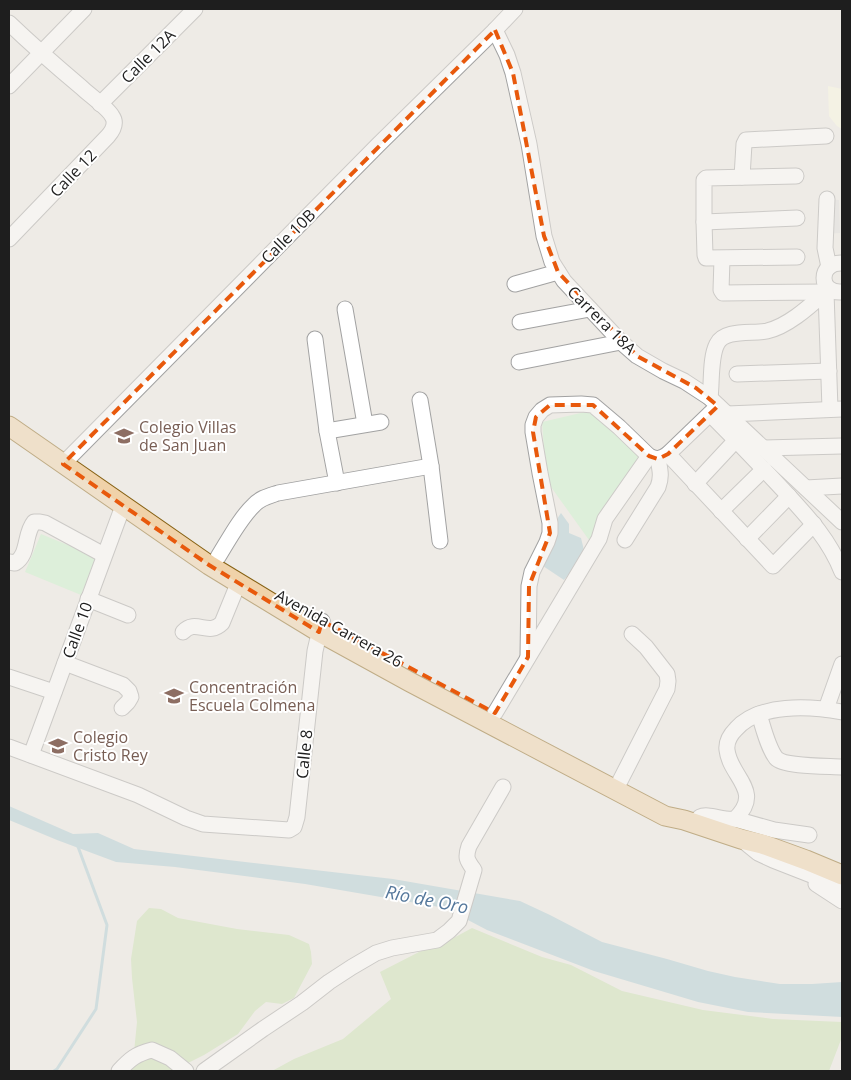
<svg xmlns="http://www.w3.org/2000/svg" width="851" height="1080" viewBox="0 0 851 1080" font-family="'Open Sans',sans-serif">
<style>
.education{fill:#fbfbe2}
.grass{fill:#c9e2b2}
.park{fill:#c8f3cc}
.parking{fill:#dedede}
.water{fill:#acccd6}
.lines{fill:none;stroke-linecap:round;stroke-linejoin:round}
.stream{stroke:#acccd6;stroke-width:3}
.minor-casing{stroke:#a2a2a2;stroke-width:17}
.major-casing{stroke:#866113;stroke-width:21}
.minor{stroke:#fff;stroke-width:15}
.major{stroke:#f0d2a9;stroke-width:19}
.marked{fill:none;stroke:#e8590c;stroke-width:4;stroke-dasharray:10 6;stroke-linejoin:round}
.labels{text-anchor:middle;dominant-baseline:central;stroke-width:4;stroke-linejoin:round;paint-order:stroke}
.street-label{font-size:16px;fill:#1e1e1e;stroke:#fff}
.education-label{font-size:16px;fill:#785e54;stroke:#fff;text-anchor:start}
.water-label{font-size:18px;font-style:italic;fill:#54779b;stroke:#fff}
</style>
<rect width="100%" height="100%" fill="#eeebe6"/>
<path class="education" d="M828 86 842 89V129L837 126 829 116Z"/>
<g class="grass">
<path d="M149 908 161 909 178 918 237 929 289 935 309 944 311 952 312 964 294 998 282 1004 266 1002 255 1011 238 1034 204 1055 172 1071H109L134 1052 137 1022 132 978 131 959 137 921Z"/>
<path d="M472 928 542 957 571 965 622 991 703 1010 773 1019 842 1022V1037L829 1071H272L294 1059 343 1039 391 999 380 972 419 952 448 941Z"/>
</g>
<g class="park">
<path d="M589 411 639 456 589 540 546 480 542 422Z"/>
<path d="M41 534 97 557 81 595 25 572Z"/>
</g>
<path class="parking" d="M827 199 839 200 840 233 826 234Z"/>
<g class="water">
<path d="M561 513 569 524V533L581 538 584 550 577 564 564 580 540 564 557 519Z"/>
<path d="M9 806 73 834 98 833 134 849 393 879 520 901 550 915 602 942 667 959 708 971 735 977 780 984H812L842 982V1017L748 1012 698 1002 594 971 487 930 445 908 305 884 175 867 116 862 57 840 9 820Z"/>
</g>
<g class="lines">
<path class="stream" d="M54 1071 57 1069 96 1009 107 925 77 844"/>
<g class="minor-casing">
<g id="minor">
<path d="M9 23C32 45 56 66 81 87 88 94 108 108 112 116 117 123 113 130 108 136L9 239"/>
<path d="M495 30 507 55 513 73 529 144 544 236 552 262 564 281 621 342 637 356 663 371 684 381 710 398 842 522"/>
<path d="M9 86 84 9"/>
<path d="M100 104 195 9"/>
<path d="M796 176 706 178 704 180V222L705 255 706 258 797 257"/>
<path d="M742 177 744 144 746 140 826 136"/>
<path d="M827 199 825 248 829 267"/>
<path d="M704 222 797 218"/>
<path d="M722 259 721 290 723 293 826 292 830 409"/>
<path d="M842 263C818 262 818 294 842 292"/>
<path d="M515 284 558 272"/>
<path d="M345 309 365 424"/>
<path d="M520 322 590 309"/>
<path d="M315 339 327 431 337 483"/>
<path d="M519 362 621 342"/>
<path d="M737 374 829 371"/>
<path d="M710 398C712 383 710 357 717 344 724 329 752 334 767 331 789 326 811 305 828 290"/>
<path d="M420 400 431 466 440 541"/>
<path d="M710 414C736 440 762 467 787 494 809 518 830 541 842 572"/>
<path d="M727 414 842 409"/>
<path d="M327 431 381 422"/>
<path d="M764 448 842 446"/>
<path d="M668 454 773 566 814 524"/>
<path d="M63 464 378 145 495 30 515 9"/>
<path d="M695 484 736 440"/>
<path d="M806 488 842 486"/>
<path d="M721 511 764 469"/>
<path d="M747 539 789 496"/>
<path d="M625 540 658 487C662 476 660 470 658 459"/>
<path d="M218 557C228 541 240 518 254 505 260 498 269 496 278 493L431 466"/>
<path d="M9 562 15 563C29 555 24 534 34 522H40L45 523 104 555"/>
<path d="M88 599 128 615"/>
<path d="M183 632C196 618 208 637 222 623L238 584"/>
<path d="M528 657 529 586 532 572 547 542 550 533V523L540 473 533 432V425L536 417 542 410 550 405 581 404 593 405 619 427 649 456C656 460 661 459 668 454L718 406"/>
<path d="M65 663 123 685 129 691 131 697 128 702 122 708"/>
<path d="M9 677 54 692"/>
<path d="M826 709 842 664"/>
<path d="M495 713 599 539 605 519 649 456"/>
<path d="M759 714C763 727 768 748 776 758 784 767 829 766 842 767"/>
<path d="M9 747 138 795 186 818 203 824 289 830 294 827 297 817 315 651 322 621"/>
<path d="M31 755 123 506"/>
<path d="M620 781 667 689 668 681 667 674 646 647 632 634"/>
<path d="M735 819 774 830 809 835"/>
<path d="M694 823C695 822 699 818 700 817 708 813 724 821 735 819 764 791 730 777 727 750 726 742 730 735 736 729 759 703 810 706 842 712"/>
<path d="M742 840 758 853 773 860 842 887"/>
<path d="M816 884 842 901"/>
<path d="M119 1071C130 1059 136 1054 152 1050L170 1058 186 1071"/>
<path d="M204 1071 263 1029 302 1003 329 982 352 967 376 953 392 948 437 940 449 931 459 921 474 870C467 860 465 858 469 846L503 787"/>
</g>
</g>
<g class="major-casing">
<path id="major" d="M9 426 209 565 319 632 410 682 665 816 684 820 741 839 762 844 806 860 842 875"/>
</g>
<use href="#minor" class="minor"/>
<use href="#major" class="major"/>
</g>
<path d="M0 0H851V1080H0ZM495 30 513 73 544 236 558 272 637 356 696 388 718 406 668 454 658 459 649 456 593 405H550L536 417 533 432 550 533 529 586 528 657 495 713 322 621 319 632 209 565 63 464Z" fill="#eeebe6" fill-opacity=".55" fill-rule="evenodd"/>
<path class="marked" d="M495 30 513 73 544 236 558 272 637 356 696 388 718 406 668 454 658 459 649 456 593 405H550L536 417 533 432 550 533 529 586 528 657 495 713 322 621 319 632 209 565 63 464Z"/>
<defs>
<g id="school-bare" transform="scale(1.5)"><path d="M0-5L7-2L0 1L-7-2ZM-4 1L0 2.5L4 1V4Q0 6-4 4Z" fill="#8d6e63" stroke="#fff" stroke-width="2.5" paint-order="stroke"/></g>
</defs>
<g fill-rule="evenodd">
<use href="#school-bare" x="124" y="436"/>
<use href="#school-bare" x="174" y="696"/>
<use href="#school-bare" x="58" y="746"/>
</g>
<g class="labels">
<g class="street-label">
<text transform="translate(148 56) rotate(-45)">Calle 12A</text>
<text transform="translate(73 173) rotate(-46)">Calle 12</text>
<text transform="translate(288 236) rotate(-45)">Calle 10B</text>
<text transform="translate(602 320) rotate(45)">Carrera 18A</text>
<text transform="translate(339 628) rotate(29)">Avenida Carrera 26</text>
<text transform="translate(77 630) rotate(-70)">Calle 10</text>
<text transform="translate(304 754) rotate(-84)">Calle 8</text>
</g>
<g class="education-label">
<text x="139" y="427">Colegio Villas<tspan x="139" dy="18">de San Juan</tspan></text>
<text x="189" y="687">Concentración<tspan x="189" dy="18">Escuela Colmena</tspan></text>
<text x="73" y="737">Colegio<tspan x="73" dy="18">Cristo Rey</tspan></text>
</g>
<g class="water-label">
<text transform="translate(427 899) rotate(11)">Río de Oro</text>
</g>
</g>
<rect width="851" height="1080" fill="none" stroke="#1e1e1e" stroke-width="20"/>
</svg>
